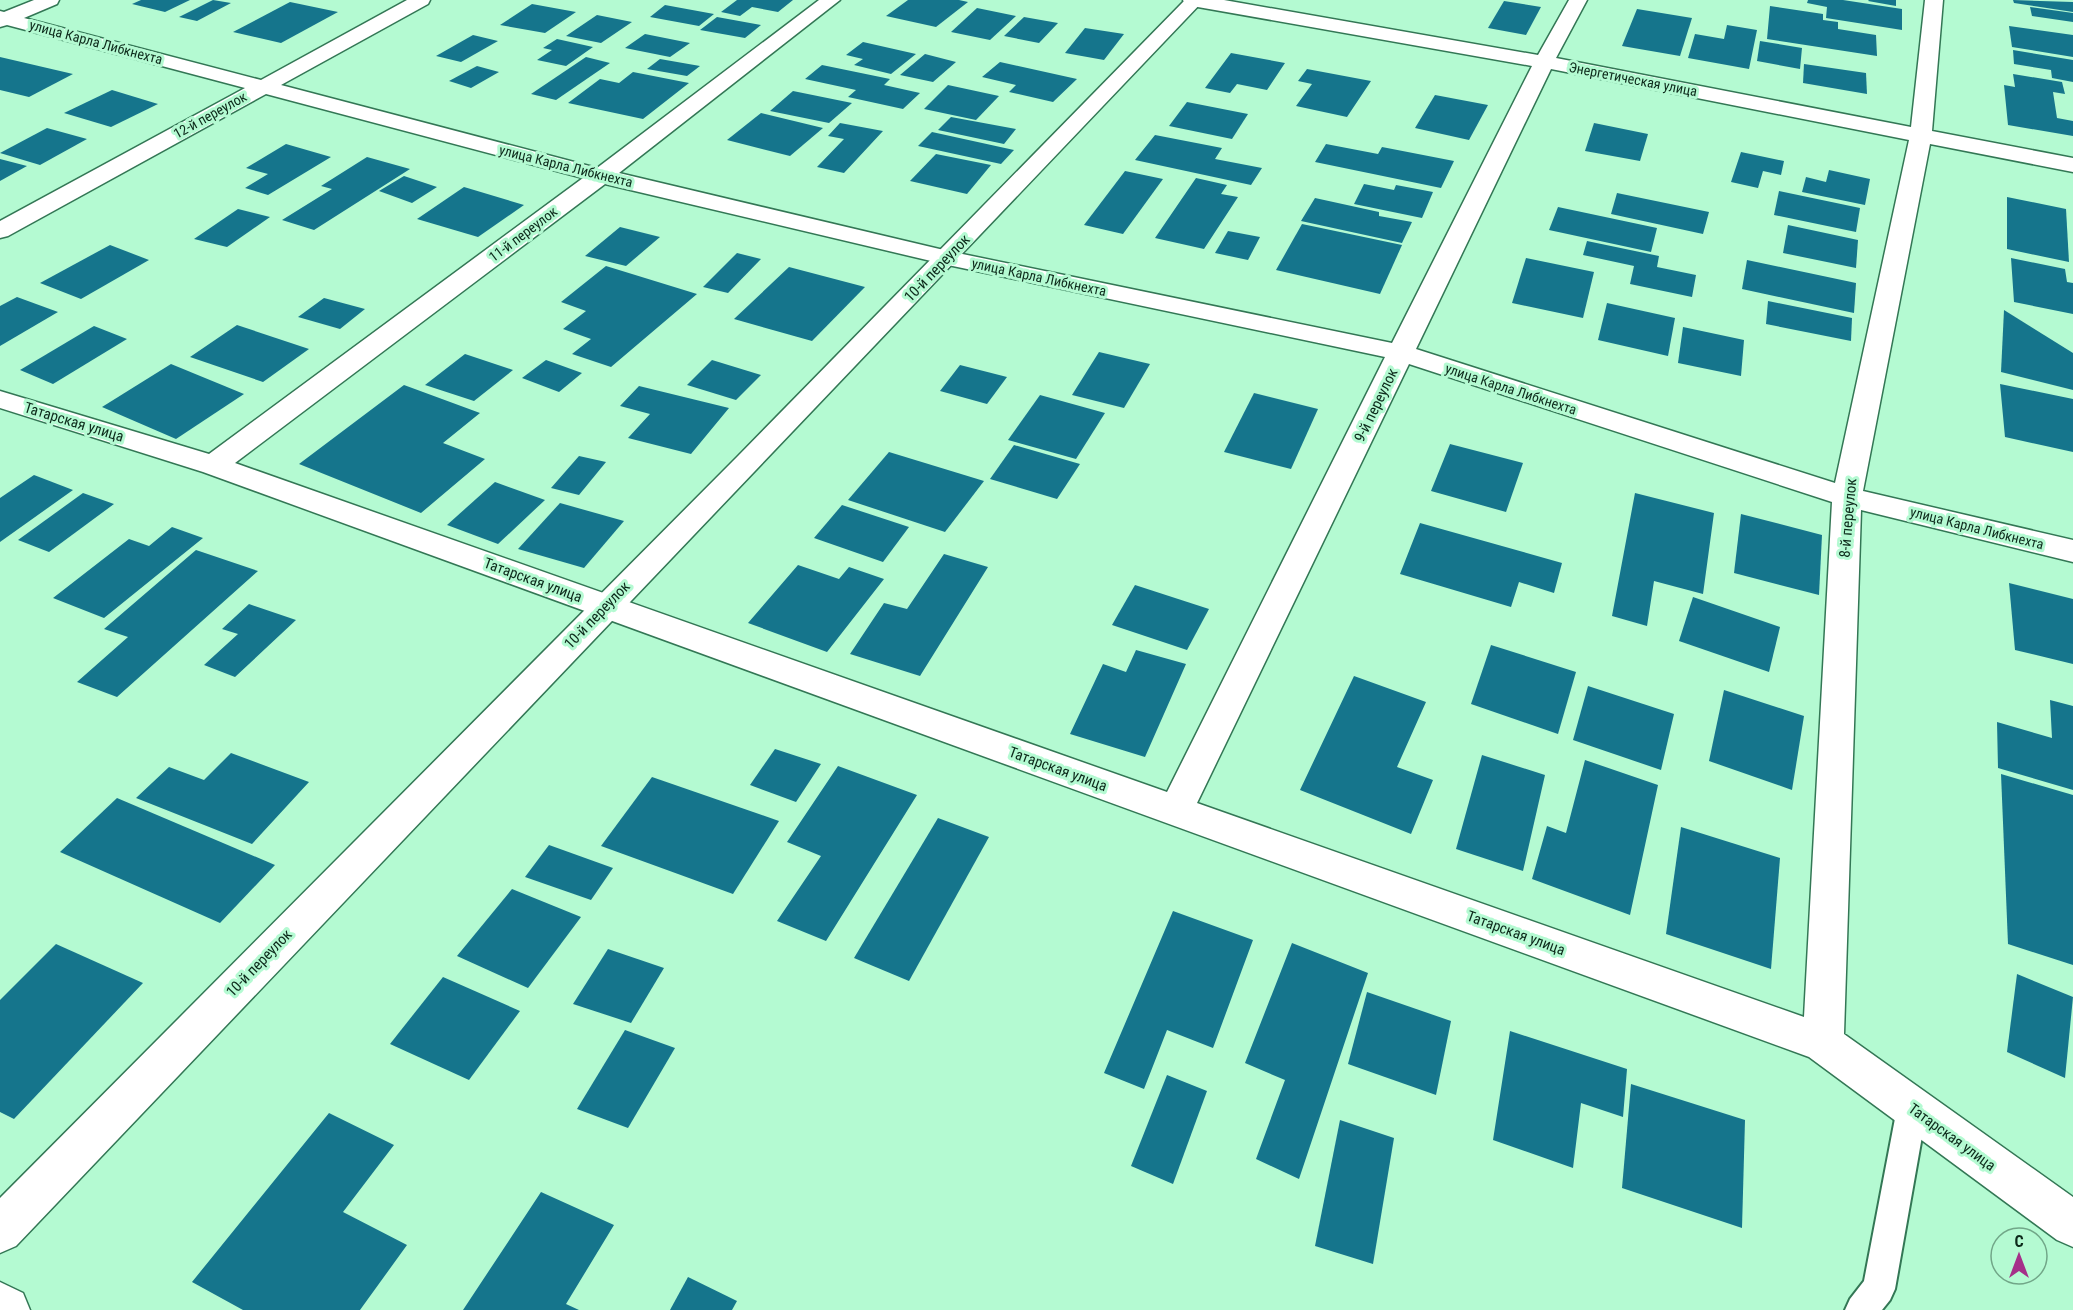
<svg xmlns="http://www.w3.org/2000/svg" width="2073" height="1310" viewBox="0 0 2073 1310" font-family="'Roboto Condensed',sans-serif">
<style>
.building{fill:#15758c}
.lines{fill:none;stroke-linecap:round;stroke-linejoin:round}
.lane-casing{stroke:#375;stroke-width:4}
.street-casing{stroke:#375;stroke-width:3}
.secondary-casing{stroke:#375;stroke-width:3}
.lane{fill:#fff;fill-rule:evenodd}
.street{fill:#fff;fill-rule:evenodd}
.secondary{fill:#fff;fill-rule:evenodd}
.labels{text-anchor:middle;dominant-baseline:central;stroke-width:6;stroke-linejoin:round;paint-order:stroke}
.far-street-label{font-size:14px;fill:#0c291a;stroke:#b4fad2}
.street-label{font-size:15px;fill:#0c291a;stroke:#b4fad2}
</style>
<rect width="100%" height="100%" fill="#b4fad2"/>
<g class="building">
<path d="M141 0H190L165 12 132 4Z"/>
<path d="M213 0 231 3 197 21 179 17Z"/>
<path d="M737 0H793L778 12 752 7 740 16 721 12Z"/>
<path d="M908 0H959L968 2 936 27 886 16Z"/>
<path d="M1808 0H1843L1902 9V30L1826 18 1827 7 1807 3Z"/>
<path d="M1869 0H1896V6L1868 1Z"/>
<path d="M2013 0 2073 2V12L2014 3Z"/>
<path d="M1504 1 1541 7 1526 35 1488 28Z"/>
<path d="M290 2 338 12 281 43 233 32Z"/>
<path d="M532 4 576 12 545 33 500 25Z"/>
<path d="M665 5 714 14 699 26 650 17Z"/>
<path d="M1770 6 1823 14V20L1838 22V29L1876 35 1877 56 1767 39Z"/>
<path d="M2030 7 2073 13V22L2032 16Z"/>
<path d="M977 8 1016 16 990 40 951 32Z"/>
<path d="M1637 9 1692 18 1680 56 1622 46Z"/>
<path d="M597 15 632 22 601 43 566 36Z"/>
<path d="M717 17 761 25 745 38 700 30Z"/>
<path d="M1024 17 1058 23 1039 43 1004 36Z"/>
<path d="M1727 25 1757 30 1749 69 1688 58 1695 34 1724 39Z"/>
<path d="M2009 26 2073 35V57L2012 47Z"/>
<path d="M1085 28 1124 34 1104 60 1065 53Z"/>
<path d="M645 34 690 43 670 57 625 48Z"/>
<path d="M473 35 498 41 461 62 436 56Z"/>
<path d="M557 39 593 47 566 66 537 60 552 50 543 48Z"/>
<path d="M1760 41 1802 48 1800 69 1757 61Z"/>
<path d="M863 42 916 54 891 74 854 65 863 59 846 55Z"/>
<path d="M2013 50 2073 60V82L2052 78 2051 70 2014 64Z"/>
<path d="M1231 53 1285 63 1267 90 1237 84 1230 93 1205 88Z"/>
<path d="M925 54 956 62 933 82 900 75Z"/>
<path d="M0 57 73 74 29 97 0 90Z"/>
<path d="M586 57 610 63 556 100 531 94Z"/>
<path d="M660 59 700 66 687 76 647 69Z"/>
<path d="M1000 62 1077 79 1053 102 1009 92 1016 85 982 77Z"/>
<path d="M1804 64 1866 73 1867 94 1803 83Z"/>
<path d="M822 65 890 79 884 85 920 93 903 109 848 97 856 90 805 79Z"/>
<path d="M477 66 499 72 471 88 449 81Z"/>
<path d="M1307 69 1371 81 1347 117 1296 106 1312 84 1298 81Z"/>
<path d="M633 72 689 83 643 119 568 103 600 79 619 83Z"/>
<path d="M2013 74 2062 82 2065 94 2053 92 2057 118 2073 121V136L2008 125 2004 85 2015 87Z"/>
<path d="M948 85 999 96 976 120 924 109Z"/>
<path d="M112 90 158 104 111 127 64 113Z"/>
<path d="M793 91 852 103 829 123 770 111Z"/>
<path d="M1435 95 1488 105 1469 140 1415 128Z"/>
<path d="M1187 102 1248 114 1232 139 1169 126Z"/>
<path d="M761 113 823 128 790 156 727 140Z"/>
<path d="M951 117 1016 129 1004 144 938 130Z"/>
<path d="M840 123 883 131 844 173 817 167 844 139 828 136Z"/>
<path d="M1594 123 1648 134 1640 161 1585 151Z"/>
<path d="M47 128 87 139 40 165 0 153Z"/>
<path d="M932 132 1014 150 1001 164 918 146Z"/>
<path d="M1155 135 1222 148 1215 159 1262 168 1251 185 1135 160Z"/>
<path d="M286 144 331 157 268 195 245 188 268 174 246 168Z"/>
<path d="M1326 144 1378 154 1382 147 1454 161 1441 188 1315 162Z"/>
<path d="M1741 152 1784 161 1781 175 1763 171 1758 188 1731 182Z"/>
<path d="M936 154 991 165 967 194 910 181Z"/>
<path d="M367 157 410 169 314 230 282 220 332 189 321 186Z"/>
<path d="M0 159 27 166 0 181Z"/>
<path d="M1829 170 1870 179 1865 205 1802 192 1806 177 1826 182Z"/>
<path d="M1125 171 1163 179 1123 234 1084 225Z"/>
<path d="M404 176 437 187 412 203 379 191Z"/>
<path d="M1196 178 1227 185 1221 194 1238 197 1204 249 1155 238Z"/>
<path d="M1364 184 1394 190 1396 185 1433 192 1422 218 1354 204Z"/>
<path d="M464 187 524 205 478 237 417 219Z"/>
<path d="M1779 191 1860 208 1856 232 1774 215Z"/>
<path d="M1617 193 1709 212 1703 234 1611 214Z"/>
<path d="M2007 197 2066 209 2069 262 2007 249Z"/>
<path d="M1315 198 1379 212V216L1412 222 1402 243 1301 221Z"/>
<path d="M1558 207 1657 228 1651 252 1549 230Z"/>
<path d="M238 209 270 217 227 247 194 239Z"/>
<path d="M1302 224 1402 245 1380 294 1276 270Z"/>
<path d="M1788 225 1858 240 1856 268 1783 253Z"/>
<path d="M620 227 660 237 626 266 585 256Z"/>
<path d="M1228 231 1260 237 1248 260 1215 253Z"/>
<path d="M1587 241 1659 256 1657 267 1696 275 1692 297 1630 284 1634 266 1583 255Z"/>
<path d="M110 245 149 260 81 299 40 283Z"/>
<path d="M737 253 761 259 728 293 703 287Z"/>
<path d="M1526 258 1594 272 1583 318 1512 303Z"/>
<path d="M2011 258 2065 269 2067 282 2073 283V314L2014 302Z"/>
<path d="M1747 260 1856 283 1854 313 1742 289Z"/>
<path d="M606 266 697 294 611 367 572 354 591 339 563 329 586 311 561 302Z"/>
<path d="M789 267 865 287 812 341 734 319Z"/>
<path d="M17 297 58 312 0 346V306Z"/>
<path d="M324 298 365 309 340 329 298 317Z"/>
<path d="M1768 301 1852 318 1851 341 1766 324Z"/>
<path d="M1607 303 1675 318 1668 356 1598 340Z"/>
<path d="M2004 310 2073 353V390L2001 372Z"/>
<path d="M237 325 309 349 263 382 190 357Z"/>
<path d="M94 326 127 339 53 384 20 370Z"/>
<path d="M1683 327 1744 340 1741 376 1678 363Z"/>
<path d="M1099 352 1150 364 1124 408 1072 395Z"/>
<path d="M465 354 513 370 474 401 425 385Z"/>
<path d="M546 360 582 373 559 392 522 378Z"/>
<path d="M712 360 761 375 736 400 687 385Z"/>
<path d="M171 364 244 394 176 439 102 407Z"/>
<path d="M960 365 1007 377 987 404 940 391Z"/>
<path d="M2000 384 2073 399V452L2005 437Z"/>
<path d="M404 385 480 413 443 443 485 459 421 513 299 464Z"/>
<path d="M639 386 729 408 691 454 628 438 650 414 620 406Z"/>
<path d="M1254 393 1318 409 1291 469 1224 452Z"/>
<path d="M1040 395 1105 413 1076 459 1008 440Z"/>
<path d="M1450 444 1523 463 1506 512 1431 491Z"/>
<path d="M1014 445 1080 464 1057 499 990 479Z"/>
<path d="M889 452 984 481 945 532 848 500Z"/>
<path d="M579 456 606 462 579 495 551 488Z"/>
<path d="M34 475 73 490 0 542V498Z"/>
<path d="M495 482 545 500 498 544 447 525Z"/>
<path d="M83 493 114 504 49 552 18 540Z"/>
<path d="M1635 493 1714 513 1703 594 1654 581 1647 626 1612 616Z"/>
<path d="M560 503 624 521 584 568 518 549Z"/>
<path d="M842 505 909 527 883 562 814 538Z"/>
<path d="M1741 514 1822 535 1819 595 1734 573Z"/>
<path d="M1420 523 1562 563 1554 593 1519 582 1511 607 1400 574Z"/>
<path d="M172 527 203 538 104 618 53 598 129 539 149 546Z"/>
<path d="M196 550 258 571 117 697 77 682 128 637 104 629Z"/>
<path d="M944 554 988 567 920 676 850 654 884 603 907 609Z"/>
<path d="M798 565 839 579 849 567 884 579 827 652 748 623Z"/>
<path d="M2009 583 2073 599V664L2015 650Z"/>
<path d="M1135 585 1209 609 1187 650 1112 625Z"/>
<path d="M1693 597 1780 627 1769 672 1679 641Z"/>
<path d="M249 604 296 620 235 677 204 665 238 634 222 629Z"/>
<path d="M1491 645 1576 672 1558 734 1471 704Z"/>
<path d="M1136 650 1186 664 1145 757 1070 734 1103 664 1126 672Z"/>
<path d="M1354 676 1426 702 1397 767 1433 780 1411 834 1300 790Z"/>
<path d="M1588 686 1674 714 1661 770 1573 740Z"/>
<path d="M1724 690 1804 716 1792 790 1709 761Z"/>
<path d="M2050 700 2073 706V790L1998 768 1997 722 2052 738Z"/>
<path d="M775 749 821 764 796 802 750 785Z"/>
<path d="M231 753 309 782 252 844 136 798 169 767 204 780Z"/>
<path d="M1482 755 1545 775 1523 871 1456 849Z"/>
<path d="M1585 760 1658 785 1630 915 1532 879 1547 826 1566 833Z"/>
<path d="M838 766 917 795 826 941 777 921 821 856 787 842Z"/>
<path d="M2001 774 2073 795V965L2008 944Z"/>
<path d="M652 777 779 821 733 894 601 846Z"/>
<path d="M117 798 275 865 220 923 60 852Z"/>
<path d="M938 818 989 837 909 981 854 958Z"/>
<path d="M1681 827 1780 858 1771 969 1666 934Z"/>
<path d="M549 845 613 868 591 900 525 877Z"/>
<path d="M512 889 581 917 528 988 457 956Z"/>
<path d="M1173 911 1253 940 1213 1048 1167 1030 1144 1089 1104 1073Z"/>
<path d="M1292 943 1368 973 1299 1179 1256 1159 1285 1080 1245 1063Z"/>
<path d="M56 944 143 983 14 1119 0 1112V1000Z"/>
<path d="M608 949 664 968 631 1023 573 1004Z"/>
<path d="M2017 974 2073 997 2065 1078 2007 1052Z"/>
<path d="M443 977 520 1011 469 1080 390 1044Z"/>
<path d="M1367 992 1451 1021 1436 1095 1348 1064Z"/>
<path d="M625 1030 675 1048 628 1128 577 1109Z"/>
<path d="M1510 1031 1627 1069 1623 1117 1581 1103 1573 1168 1493 1140Z"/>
<path d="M1167 1075 1207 1091 1173 1184 1131 1166Z"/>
<path d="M1631 1084 1745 1120 1742 1228 1622 1188Z"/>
<path d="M329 1113 394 1145 343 1212 407 1245 360 1310H243L192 1282Z"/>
<path d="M1340 1120 1394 1138 1373 1264 1315 1246Z"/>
<path d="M541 1192 614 1225 566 1304 579 1310H463Z"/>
<path d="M688 1277 737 1301 732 1310H670Z"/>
</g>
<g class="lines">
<g class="lane-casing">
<path id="lane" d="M1912 1094 1922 1098 1927 1108 1895 1289 1890 1300 1882 1310H1845L1850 1299 1864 1281 1897 1108 1902 1098Z"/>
</g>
<g class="street-casing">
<g id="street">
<path d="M34 0H59L57 4 24 18 261 80 407 0H430L428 4 281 85 597 168 819 0H840L619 173 948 251 1392 343 1532 66 1192 6 1185 4 1183 0H1224L1538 55 1569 0H1587L1556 58 1911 127 1925 0H1943L1932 131 2073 158V172L1930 144 1863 491 2073 540V562L1861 510 1844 1034 2073 1197V1247L2057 1240 1809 1057 203 472 0 408V391L209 454 583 178 266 94 8 236 0 238V221L245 88 7 25 0 27V11L4 12ZM1551 69 1909 140 1835 483 1416 349ZM605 184 948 265 1385 357 1167 792 235 463ZM1409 364 1832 502 1804 1017 1197 803Z"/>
<path d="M0 1282 23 1293 30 1310H0Z"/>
</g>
</g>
<g class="secondary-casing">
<path id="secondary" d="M1185 0H1204L16 1246 0 1253V1198L738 456Z"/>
</g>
<use href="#lane" class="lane"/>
<use href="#street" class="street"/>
<use href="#secondary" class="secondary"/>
</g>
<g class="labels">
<g class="far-street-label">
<text transform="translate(96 42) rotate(15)">улица Карла Либкнехта</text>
<text transform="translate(1633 79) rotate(11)">Энергетическая улица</text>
<text transform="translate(210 115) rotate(-29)">12-й переулок</text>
<text transform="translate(566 166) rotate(14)">улица Карла Либкнехта</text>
<text transform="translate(523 234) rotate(-37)">11-й переулок</text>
<text transform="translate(1039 277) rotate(12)">улица Карла Либкнехта</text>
<text transform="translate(1511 389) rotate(18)">улица Карла Либкнехта</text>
<text transform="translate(1977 528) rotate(14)">улица Карла Либкнехта</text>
</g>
<g class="street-label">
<text transform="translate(937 268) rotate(-46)">10-й переулок</text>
<text transform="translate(1376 405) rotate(-64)">9-й переулок</text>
<text transform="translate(74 422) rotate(17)">Татарская улица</text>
<text transform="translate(1848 518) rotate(-85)">8-й переулок</text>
<text transform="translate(533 580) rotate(20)">Татарская улица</text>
<text transform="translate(597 615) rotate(-46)">10-й переулок</text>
<text transform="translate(1058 769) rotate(20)">Татарская улица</text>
<text transform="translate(1516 933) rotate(20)">Татарская улица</text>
<text transform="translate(259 963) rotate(-46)">10-й переулок</text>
<text transform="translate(1952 1137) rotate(36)">Татарская улица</text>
</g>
</g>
<g transform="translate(2019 1256)"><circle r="28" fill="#b4fad2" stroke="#71a688" stroke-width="1.5"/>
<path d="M0-4.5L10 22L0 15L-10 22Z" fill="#a53089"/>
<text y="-9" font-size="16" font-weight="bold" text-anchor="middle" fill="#0c291a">С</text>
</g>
</svg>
